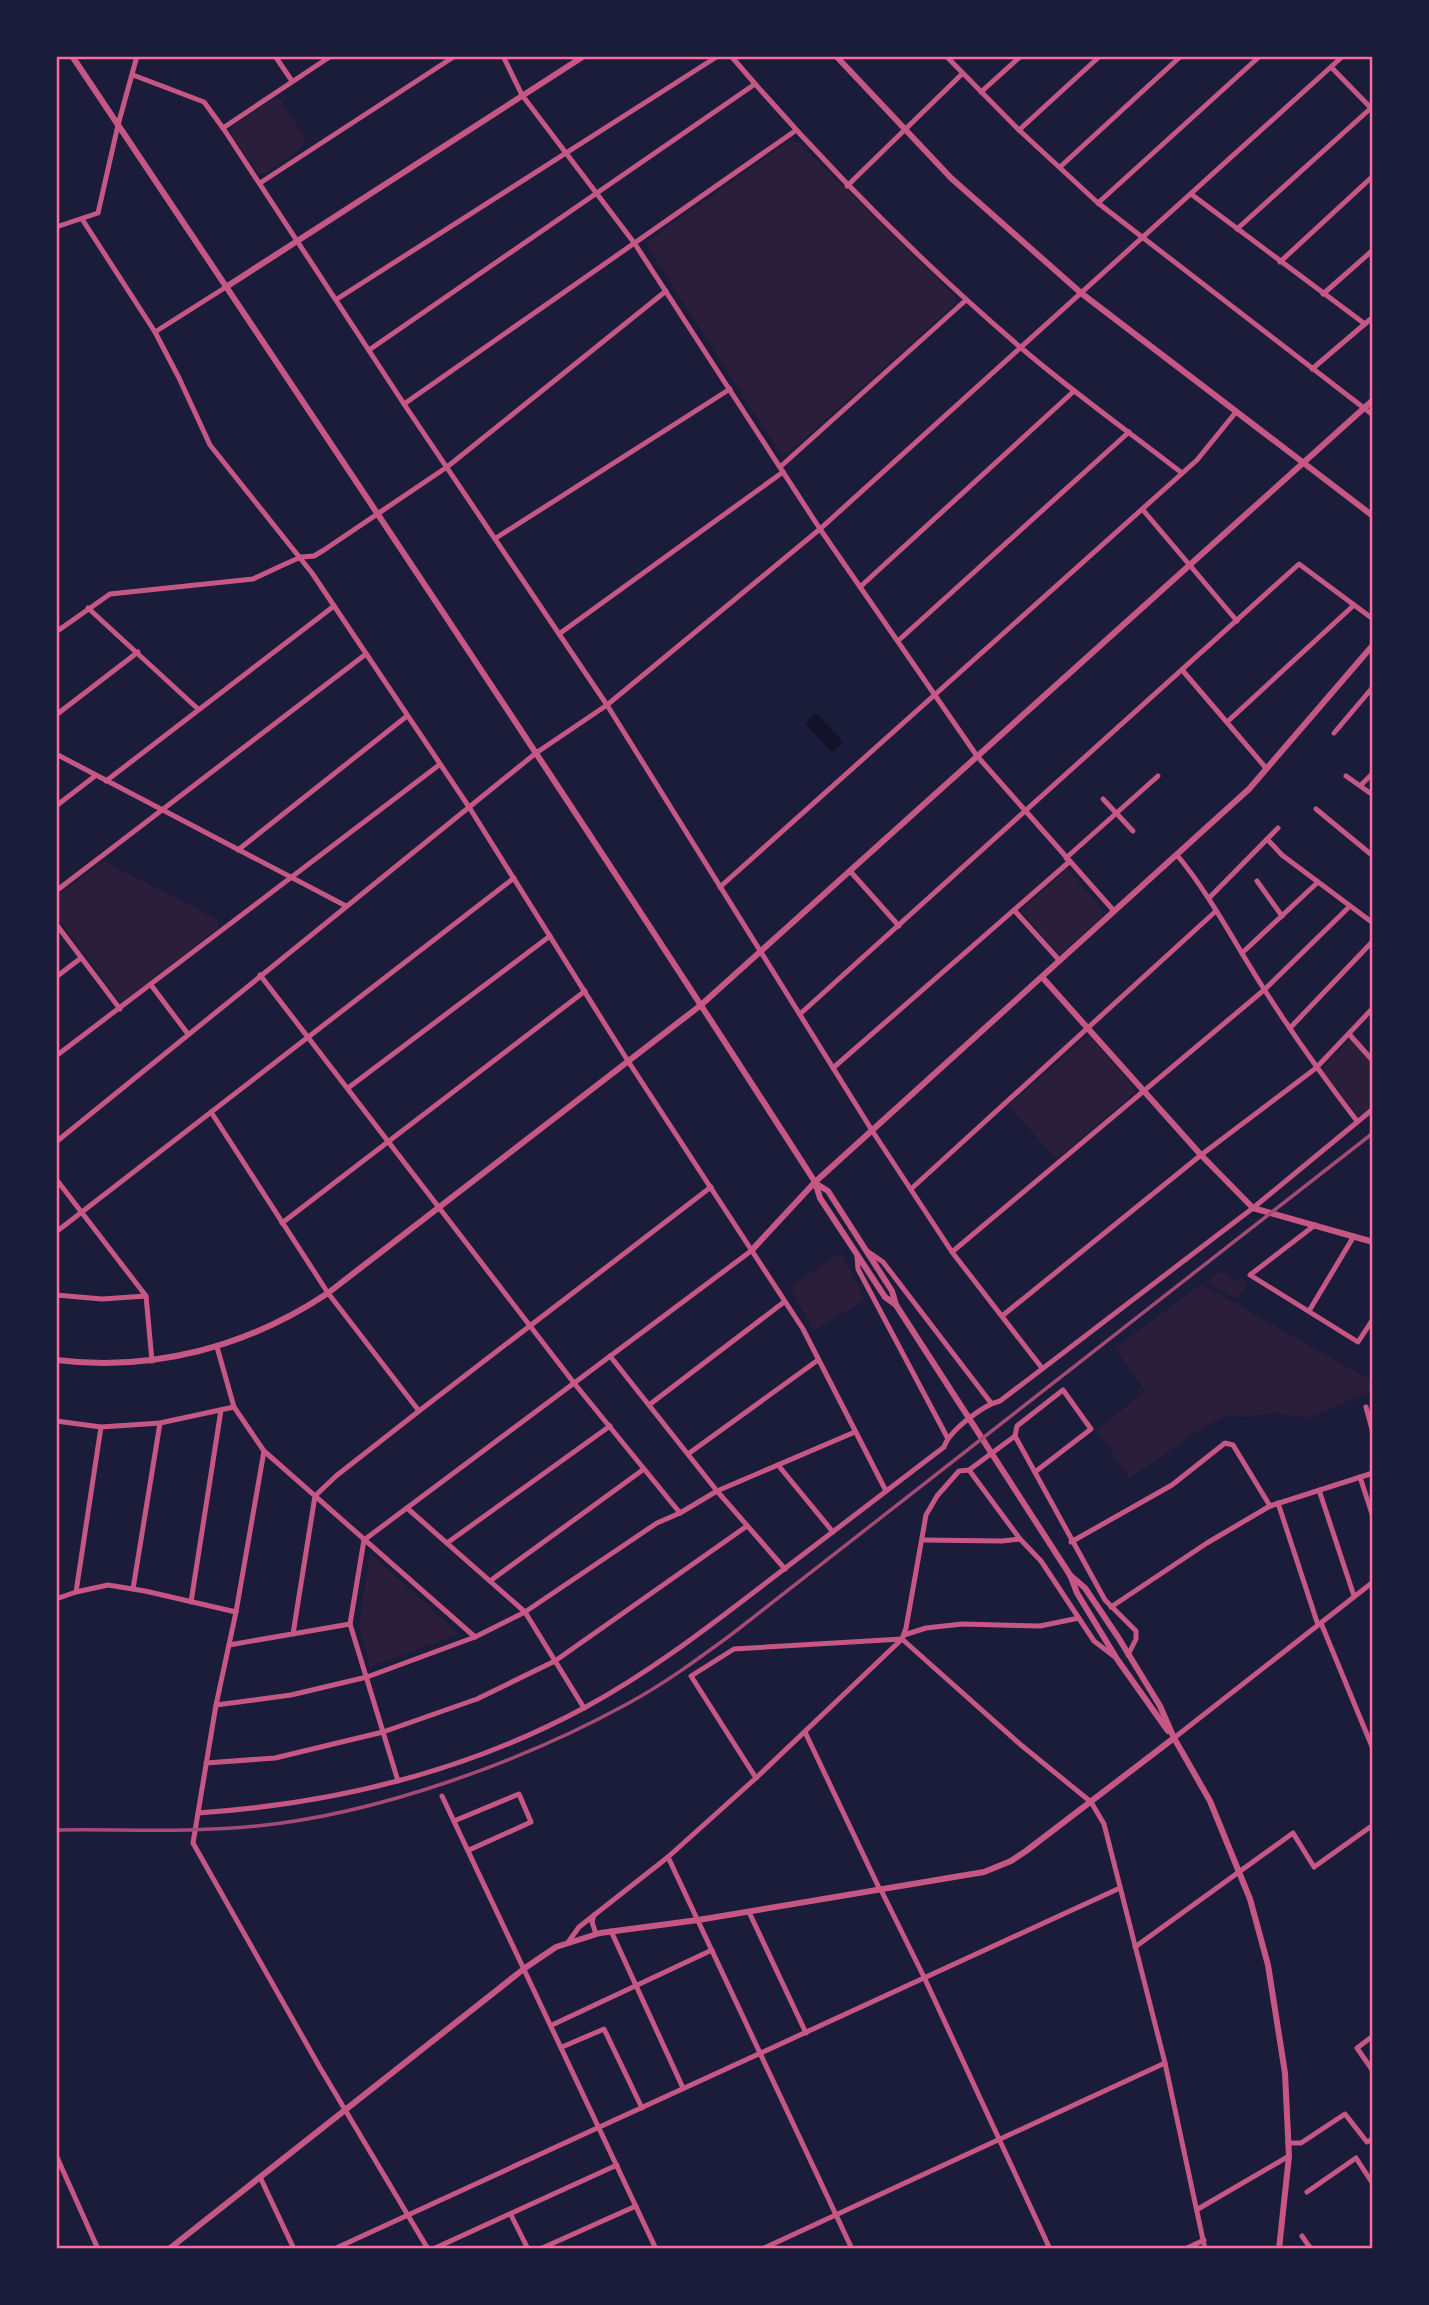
<svg xmlns="http://www.w3.org/2000/svg" width="1429" height="2305" viewBox="0 0 1429 2305" font-family="'Varela Round',sans-serif">
<style>
.green{fill:#2a1e3b}
.water{fill:#12122b}
.lines{fill:none;stroke-linecap:round;stroke-linejoin:round}
.minor{stroke:#c65784;stroke-width:5}
.tertiary{stroke:#c65784;stroke-width:6}
.rail{stroke:#a44b75;stroke-width:3.5}
.neatline{fill:none;stroke:#ff6b9d;stroke-width:2.5}
</style>
<rect width="100%" height="100%" fill="#1b1b3a"/>
<g class="green">
<path d="M273 99 281 100 305 138 303 147 264 174 257 173 230 132 232 126Z"/>
<path d="M789 141 799 143 955 296V304L787 454 780 453 648 248V241Z"/>
<path d="M104 861 218 920V928L121 1003 56 916V897Z"/>
<path d="M1067 869 1106 913 1059 955 1021 911Z"/>
<path d="M1089 1035 1137 1091 1057 1159 1008 1106Z"/>
<path d="M1350 1039 1373 1065V1106L1358 1116 1321 1069Z"/>
<path d="M841 1252 865 1300 814 1331 790 1287Z"/>
<path d="M1221 1270 1233 1282 1238 1278 1248 1282 1237 1299 1206 1283Z"/>
<path d="M1201 1284 1372 1381 1370 1392 1307 1418 1273 1413 1246 1417 1229 1415 1207 1425 1129 1478 1097 1430 1145 1391 1115 1348Z"/>
<path d="M370 1553 459 1634 370 1667 359 1626Z"/>
</g>
<path class="water" d="M816 713 843 742 832 753 805 723Z"/>
<g class="lines">
<g class="minor">
<path d="M275 56 292 81"/>
<path d="M503 56 522 95 635 244 820 529 977 756 1114 911"/>
<path d="M731 56C820 160 915 257 1019 346 1071 391 1128 431 1182 473"/>
<path d="M946 56 1019 130 1098 203 1373 415"/>
<path d="M1331 67 1371 108"/>
<path d="M133 75 204 102 223 128 404 404 607 705 873 1132 952 1252 1042 1368"/>
<path d="M981 92 1021 56"/>
<path d="M223 128 331 56"/>
<path d="M1019 130 1100 56"/>
<path d="M1060 167 1181 56"/>
<path d="M260 183 455 56"/>
<path d="M847 186 962 74"/>
<path d="M1191 194 1365 324"/>
<path d="M1098 203 1260 56"/>
<path d="M82 219 155 332 179 378 210 445 312 573 469 807 628 1061 803 1329 886 1491"/>
<path d="M56 227 98 213 118 125 137 56"/>
<path d="M1237 229 1371 108"/>
<path d="M1280 262 1373 176"/>
<path d="M1323 294 1373 250"/>
<path d="M337 299 718 56"/>
<path d="M155 332 226 287"/>
<path d="M369 350 755 84"/>
<path d="M1312 369 1373 317"/>
<path d="M404 404 795 131"/>
<path d="M780 467 966 300"/>
<path d="M1143 510 1237 621"/>
<path d="M496 538 730 389"/>
<path d="M860 587 1074 391"/>
<path d="M88 608 198 709"/>
<path d="M56 632 110 594 253 579 283 565 301 557 314 556 324 550 447 467 666 291"/>
<path d="M559 634 783 472"/>
<path d="M899 640 1129 432"/>
<path d="M1183 671 1266 768"/>
<path d="M56 715 138 652"/>
<path d="M1227 722 1354 605"/>
<path d="M1334 733 1373 687"/>
<path d="M56 754 346 906"/>
<path d="M1346 776 1373 795"/>
<path d="M106 781 334 606"/>
<path d="M1361 785 1373 773"/>
<path d="M1103 799 1133 831"/>
<path d="M56 806 95 776"/>
<path d="M1316 809 1373 856"/>
<path d="M1267 839 1282 855 1373 923"/>
<path d="M238 850 407 716"/>
<path d="M1177 855C1211 896 1235 944 1264 989 1293 1035 1324 1078 1357 1121"/>
<path d="M1066 858 1158 776"/>
<path d="M850 871 899 926"/>
<path d="M1257 881 1282 916"/>
<path d="M720 887 1197 460 1236 412"/>
<path d="M56 891 366 654"/>
<path d="M1209 898 1278 828"/>
<path d="M1014 910 1060 961"/>
<path d="M56 924 120 1009"/>
<path d="M1242 953 1318 882"/>
<path d="M260 975 574 1383 680 1513"/>
<path d="M56 977 81 958"/>
<path d="M151 985 188 1034"/>
<path d="M800 1014 1299 564 1373 619"/>
<path d="M1290 1028 1373 941"/>
<path d="M1349 1034 1373 1061"/>
<path d="M56 1056 439 765"/>
<path d="M833 1068 1069 862"/>
<path d="M348 1088 550 936"/>
<path d="M211 1112 328 1293 419 1411"/>
<path d="M56 1142 536 753 607 705 820 529 1343 56"/>
<path d="M56 1179 146 1296 152 1361"/>
<path d="M911 1189 1216 911"/>
<path d="M282 1223 585 991"/>
<path d="M1315 1225 1250 1275 1358 1342 1373 1319"/>
<path d="M56 1232 514 878"/>
<path d="M867 1251 883 1262 991 1403"/>
<path d="M952 1252 1264 990 1350 906"/>
<path d="M857 1256 858 1269 947 1437"/>
<path d="M56 1295 102 1299 146 1296"/>
<path d="M1309 1311 1354 1236"/>
<path d="M1002 1316 1201 1155 1316 1068 1373 1008"/>
<path d="M217 1347 234 1407 264 1451 475 1637"/>
<path d="M610 1356 717 1491 785 1569"/>
<path d="M649 1405 784 1302"/>
<path d="M1366 1407 1373 1433"/>
<path d="M56 1421 101 1427 160 1423 234 1407"/>
<path d="M1015 1436 1105 1600 1136 1631V1639L1128 1655"/>
<path d="M264 1451 236 1612 216 1705 193 1843 319 2066 428 2249"/>
<path d="M688 1454 818 1360"/>
<path d="M778 1465 833 1532"/>
<path d="M969 1470 1020 1539 1041 1561 1094 1641 1115 1657"/>
<path d="M1360 1477 1373 1517"/>
<path d="M1319 1490 1354 1596"/>
<path d="M1278 1503 1318 1625"/>
<path d="M407 1508 525 1612 584 1708"/>
<path d="M923 1540 1002 1541 1020 1539"/>
<path d="M1071 1542 1172 1485 1225 1443 1233 1445 1270 1506"/>
<path d="M447 1543 610 1426"/>
<path d="M490 1581 644 1469"/>
<path d="M133 1589 160 1423"/>
<path d="M76 1592 101 1427"/>
<path d="M56 1599 76 1592 108 1585 145 1591 236 1612"/>
<path d="M191 1602 221 1410"/>
<path d="M1111 1607 1207 1543 1270 1506 1373 1473"/>
<path d="M1321 1623 1373 1749"/>
<path d="M293 1634 315 1496 336 1476 419 1411 711 1187"/>
<path d="M904 1635 926 1628 962 1624 1040 1626 1079 1618"/>
<path d="M229 1645 350 1624"/>
<path d="M216 1705 291 1695 367 1677 475 1637 525 1612 657 1523 680 1513 717 1491 855 1432"/>
<path d="M805 1732 880 1890"/>
<path d="M1174 1738 1373 1582"/>
<path d="M206 1763 275 1758 383 1732 477 1699 555 1661 747 1526"/>
<path d="M756 1778 691 1676 734 1649 902 1639 1021 1745 1091 1802 1104 1824 1165 2063 1205 2249"/>
<path d="M398 1781 350 1624 364 1540 751 1251"/>
<path d="M442 1796 656 2249"/>
<path d="M198 1813C331 1804 465 1772 584 1708 651 1672 711 1625 771 1579 829 1535 886 1491 944 1447 949 1431 983 1405 1000 1401L1253 1208 1373 1109"/>
<path d="M454 1821 519 1794 531 1822 469 1850"/>
<path d="M668 1857 852 2249"/>
<path d="M881 1890 924 1977 1050 2249"/>
<path d="M749 1912 806 2033"/>
<path d="M594 1915 592 1922 596 1934"/>
<path d="M611 1931 683 2088"/>
<path d="M569 1941 579 1927 668 1857 756 1778 902 1639 906 1628 926 1515 937 1496 959 1471 969 1470 1015 1436 1017 1426 1063 1390 1091 1429 1035 1472"/>
<path d="M1135 1947 1293 1833 1314 1867 1373 1825"/>
<path d="M552 2025 712 1950"/>
<path d="M1373 2036 1357 2048 1373 2071"/>
<path d="M562 2047 604 2029 642 2108"/>
<path d="M1288 2143H1301L1345 2114 1367 2142 1373 2139"/>
<path d="M56 2155 98 2249"/>
<path d="M260 2177 294 2249"/>
<path d="M1307 2192 1356 2158 1373 2184"/>
<path d="M1198 2209 1289 2156"/>
<path d="M511 2215 528 2249"/>
<path d="M1302 2236 1311 2249"/>
<path d="M334 2249 1120 1888"/>
<path d="M433 2249 617 2165"/>
<path d="M540 2249 636 2206"/>
<path d="M762 2249 1165 2063"/>
<path d="M1185 2249 1204 2240"/>
</g>
<g class="tertiary">
<path d="M72 56C322 430 572 803 815 1182L820 1198 885 1297 896 1305"/>
<path d="M836 56 951 178 1081 293 1373 516"/>
<path d="M226 287 584 56"/>
<path d="M1042 977 1201 1155 1253 1208 1373 1242"/>
<path d="M815 1183 828 1191 892 1291 896 1305 1070 1575 1077 1593 1117 1659 1168 1731"/>
<path d="M751 1251 815 1182 1249 789 1373 645"/>
<path d="M56 1360C153 1372 247 1347 328 1293L701 1005 1373 400"/>
<path d="M1070 1575 1085 1588 1118 1637 1160 1706 1174 1738 1210 1801 1250 1899 1268 1965 1285 2073 1289 2156 1279 2249"/>
<path d="M169 2249 525 1968 556 1947 600 1933 698 1920 984 1872 1011 1861 1026 1851 1174 1738"/>
</g>
<path class="rail" d="M56 1830C123 1829 190 1833 257 1826 377 1814 521 1762 627 1704 664 1684 698 1659 732 1634L1373 1133"/>
</g>
<rect width="1429" height="2305" fill="none" stroke="#1b1b3a" stroke-width="116"/>
<rect x="58" y="58" width="1313" height="2189" class="neatline"/>
</svg>
